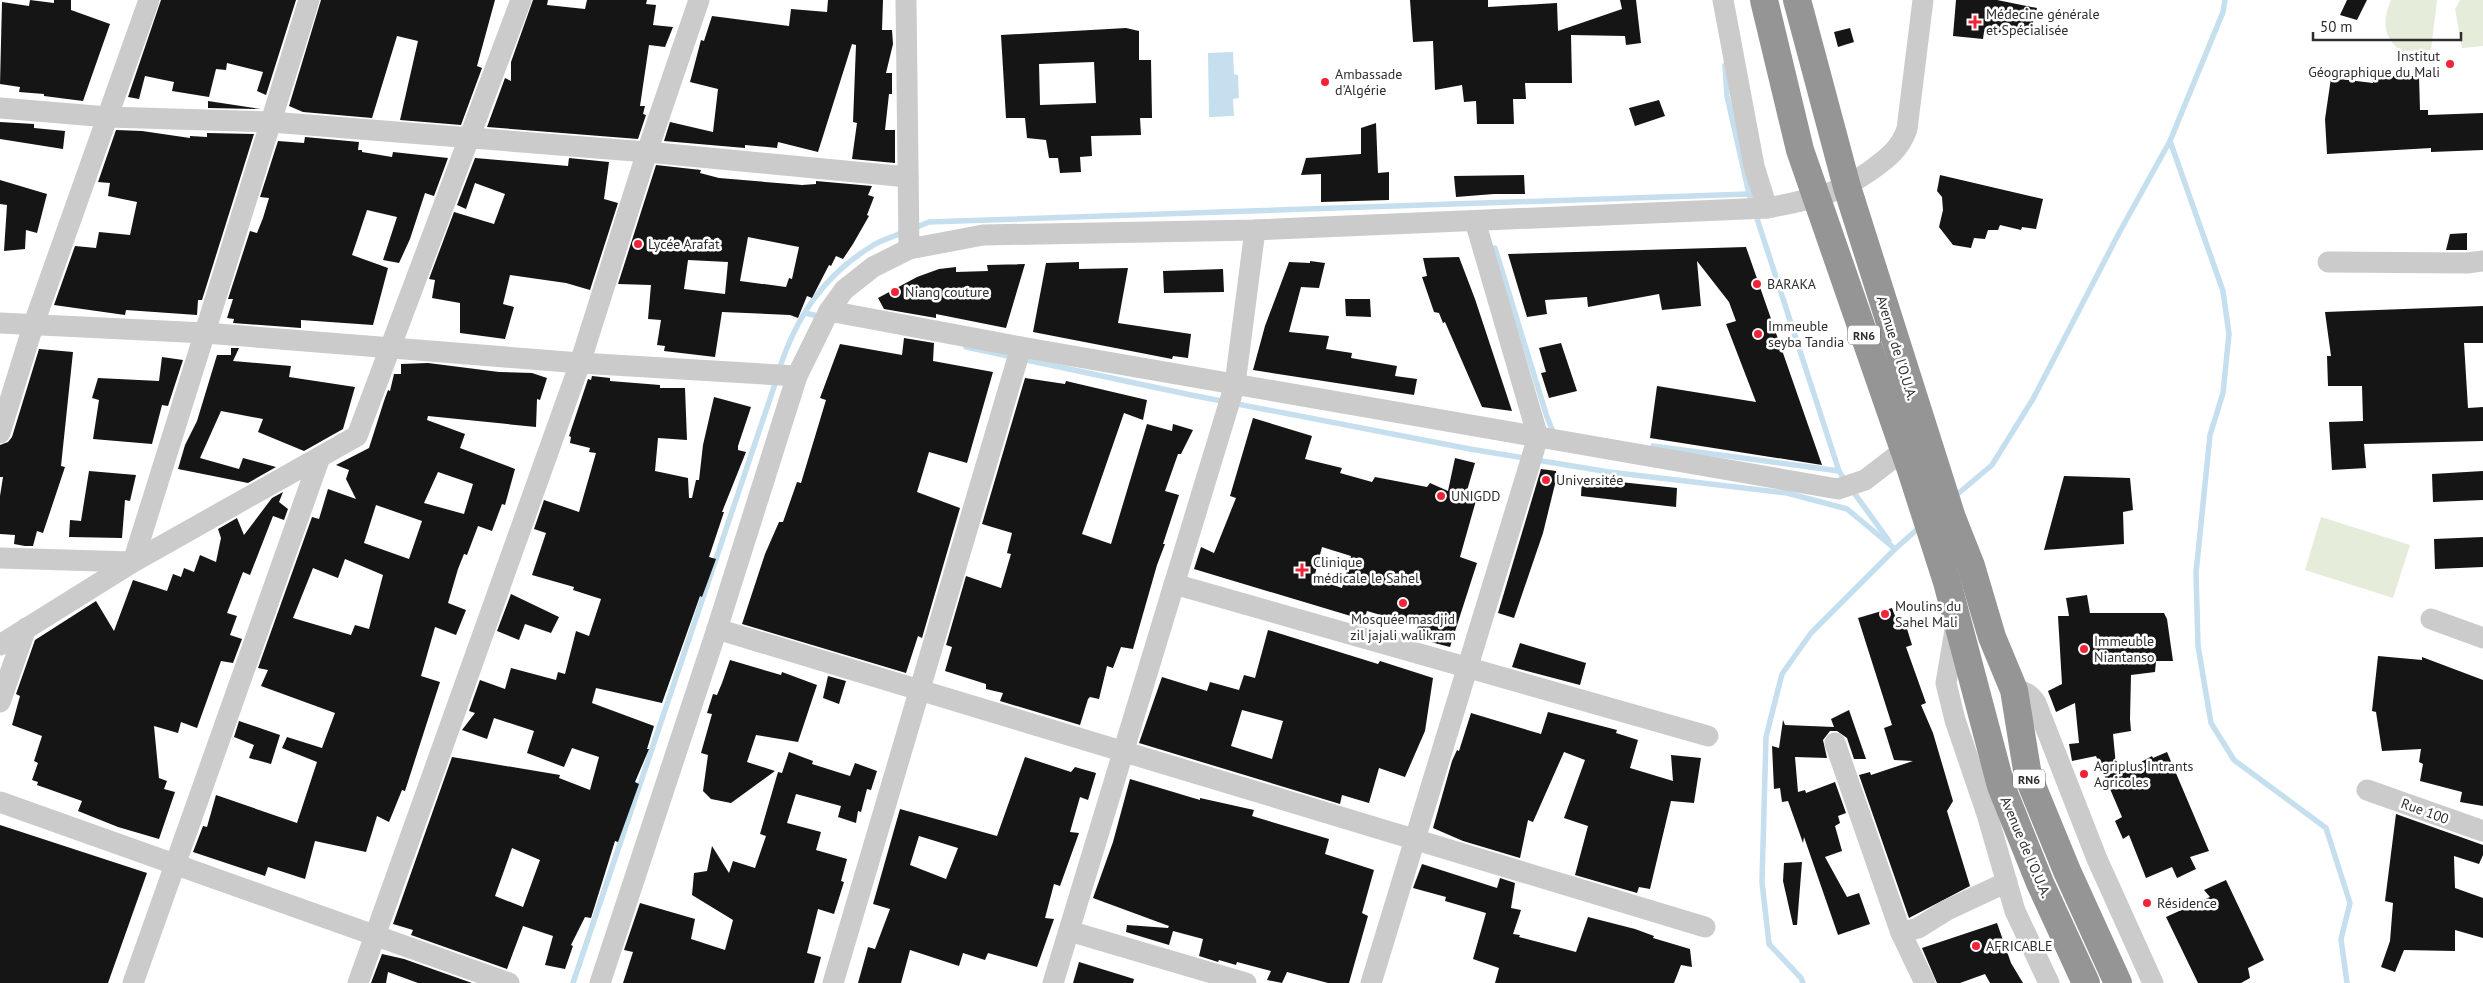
<svg xmlns="http://www.w3.org/2000/svg" width="2483" height="983" viewBox="0 0 2483 983" font-family="'PT Sans',sans-serif">
<style>
.green{fill:#e5ecda}
.water{fill:#c5dfee}
.lines{fill:none;stroke-linecap:round;stroke-linejoin:round}
.stream{stroke:#c5dfee;stroke-width:5.5}
.building{fill:#151515;fill-rule:evenodd}
.minor{stroke:#cbcbcb;stroke-width:21}
.highway{stroke:#959595;stroke-width:28}
.poi-dot{fill:#f12339;stroke:#fff;stroke-width:2}
.labels{text-anchor:middle;dominant-baseline:central;stroke-width:5;stroke-linejoin:round;paint-order:stroke}
.shield{fill:#fff;stroke:#6d6d6d;stroke-width:1}
.shield-label{font-size:12px;font-weight:bold;fill:#2e2e2e}
.poi-label{font-size:14px;fill:#2e2e2e;stroke:#fff;text-anchor:start}
.street-label{font-size:14px;fill:#2e2e2e;stroke:#fff}
</style>
<rect width="100%" height="100%" fill="#fff"/>
<g class="green">
<path d="M2391 0H2437L2431 50 2400 51C2383 35 2382 22 2391 0Z"/>
<path d="M2460 0H2483V46L2462 48 2455 9Z"/>
<path d="M2321 517 2410 545 2393 598 2305 570Z"/>
</g>
<path class="water" d="M1233 52 1234 74 1238 75 1239 98 1233 99 1234 116 1209 117 1208 53Z"/>
<g class="lines">
<g class="stream">
<path d="M2225 0 2223 12 2170 141 2223 291 2229 334 2223 393 2210 435 2196 573 2198 646 2211 723 2234 760 2326 828 2350 903 2341 939 2347 983"/>
<path d="M1725 65 1727 96 1749 194 1839 471"/>
<path d="M912 229 929 222 1749 194"/>
<path d="M1495 248 1547 417 1554 434"/>
<path d="M805 313 822 317"/>
<path d="M966 347 1013 357"/>
<path d="M1022 359 1191 395 1470 449 1609 472 1787 493 1847 509 1895 549"/>
<path d="M779 370C796 317 824 275 872 246 881 240 893 237 904 232"/>
<path d="M1653 446 1839 471 1846 482"/>
<path d="M1852 490 1889 541"/>
<path d="M1954 497 1992 465 2033 399 2119 233 2170 141"/>
<path d="M573 983 777 378"/>
<path d="M1803 983 1801 978 1769 944 1762 882 1766 737 1782 674 1811 633 1895 549 1921 526"/>
</g>
</g>
<g class="building">
<path d="M30 0 54 3V0H71V10L110 24 83 101 44 96V94L19 92 20 87 0 84 2 2 29 6Z"/>
<path d="M161 0H296L266 95 257 91 263 72 227 63 226 70 216 69 209 97 172 91 174 82 145 76 139 99 128 97Z"/>
<path d="M321 0H495L477 66 482 68 461 125 400 120 418 41 397 36 372 118 303 112 289 106Z"/>
<path d="M533 0H548L547 5 585 9 587 0H647L646 4 656 5 653 25 673 27 665 47 649 45 640 106H645L643 114 646 115 638 139 487 127 505 78 511 81V62Z"/>
<path d="M828 0H883L882 30H892L893 44 886 73H892V94H889L885 130H895V163L852 159 857 123 853 122 856 45 852 44 818 152 778 142 777 148 745 145V148L664 141 670 122 713 132 718 89 690 82 701 40 704 41 712 16 789 26 791 9 827 12Z"/>
<path d="M1410 0H1488V7L1557 3 1558 31 1622 9 1620 0H1636L1641 43 1626 45 1625 36 1571 35 1572 83H1525L1526 99H1513L1514 124H1477L1476 101 1464 102 1462 85 1435 90 1433 41 1413 42Z"/>
<path d="M1956 0H1997L2037 8 2031 30 2003 24 2001 34 1984 32 1983 39 1953 36Z"/>
<path d="M2347 0H2367L2357 20 2340 15Z"/>
<path d="M1126 28 1139 31V60H1151L1152 118H1140L1141 135 1091 136 1092 156 1080 157 1081 172 1060 173 1058 158H1049L1046 140 1027 138 1025 118H1006L1001 35ZM1094 62 1096 103 1040 105 1039 64Z"/>
<path d="M1850 28 1854 42 1838 47 1834 32Z"/>
<path d="M2372 76H2419L2420 110H2428V115L2483 113V150L2431 152V148L2327 154 2325 119 2331 78 2373 83Z"/>
<path d="M1659 100 1665 116 1635 126 1629 108Z"/>
<path d="M208 101 261 109 208 108Z"/>
<path d="M0 122 34 124V128L65 131 63 149 0 139Z"/>
<path d="M1376 123 1378 173 1389 172V200L1321 202V174L1301 175 1306 158 1361 154V128Z"/>
<path d="M116 130 142 131 190 138V136L207 137V133L254 134 202 300H198L197 315 126 310 125 315 54 305 75 246 96 248 99 232 130 235 137 202 108 196 110 183 98 182Z"/>
<path d="M305 137 359 142 358 150H362V152L392 157 393 152 448 158 434 196 425 193 410 239 399 263 383 260 397 217 367 210 352 255 388 268 373 325 301 320V328L233 323 234 319 227 318 233 299H228L250 231 257 233 263 218 269 198 260 197 278 141 304 143Z"/>
<path d="M475 158 568 166 569 158 609 162 604 199 618 203 590 290 566 283 510 275 503 304 514 307 505 339 460 333V303L432 298 435 280 429 279 454 212 494 224 505 194 475 183 466 209 457 205Z"/>
<path d="M656 165 701 170 700 173 719 178 802 185 816 184V181L872 186 868 195 874 197 867 215 869 216 853 244 843 259 836 256 831 266 829 265 812 298 807 296 798 318 790 315 722 312 715 357 664 351 665 346 657 345 661 320 648 319 651 285 618 284ZM748 237 799 247 792 279 789 278 786 287 740 281ZM688 260 728 262 725 294 684 289Z"/>
<path d="M1524 175 1525 194H1494L1456 197 1454 176Z"/>
<path d="M1940 175 2043 199 2036 229 2022 227 2021 230 2000 225 1998 230H1988L1985 239 1974 238 1971 248 1953 245 1939 227 1943 210 1942 197 1937 191Z"/>
<path d="M0 180 47 194 37 233 26 230 25 249 4 251 7 205 0 204Z"/>
<path d="M2467 233V250H2446L2450 234Z"/>
<path d="M1746 247 1822 465 1650 438 1657 386 1756 402 1726 324 1736 321 1729 302 1697 261 1701 306 1662 310 1659 294 1588 307 1587 297 1545 300 1547 314 1527 317 1508 254Z"/>
<path d="M1459 257 1475 299 1512 411 1482 407 1445 322 1443 323 1439 313 1434 312 1422 277 1427 276 1423 258Z"/>
<path d="M1310 261 1325 263 1319 288 1301 287 1289 332 1329 336 1326 349 1352 353 1351 358 1397 366 1395 376 1417 379 1414 395 1253 370 1265 326 1289 262 1310 263Z"/>
<path d="M1079 262V269L1128 268 1118 323 1191 334 1188 358 1173 356 1172 359 1033 332 1046 263Z"/>
<path d="M1025 264 1006 328 936 314V318L884 309 878 298 917 277 939 269 956 267V272L988 271 987 265Z"/>
<path d="M1223 269 1224 292 1164 293 1163 271Z"/>
<path d="M1345 299H1370L1371 317 1346 316Z"/>
<path d="M2483 306V343H2464L2468 408 2483 407V441L2364 444 2366 468 2332 470 2329 422 2363 421 2362 386H2328L2327 356H2331L2325 312Z"/>
<path d="M904 338 934 343 933 361 993 372 967 463 929 452 917 492 960 508 922 638 918 636 906 673 742 624 765 554 779 522H783L797 482 801 483 826 400 820 398 840 344 902 355Z"/>
<path d="M1561 343 1577 391 1549 398 1541 373 1546 372 1539 348Z"/>
<path d="M231 348H239L233 361 291 366 289 377 355 387 343 429 304 451 258 432 263 419 221 411 200 458 239 469 243 458 276 467 248 483 178 469 185 445 197 421 217 355H231Z"/>
<path d="M39 349 73 352 61 466 65 467 43 533 37 531 33 546H25L14 544 15 535 0 534V496L3 477H0V445L8 442 12 437Z"/>
<path d="M162 357 183 360 168 406 162 405 152 444 93 439 99 400 92 398 98 378 159 381Z"/>
<path d="M428 363 499 372 532 373 547 378 540 400 537 399 536 427 428 416 427 420 465 434 460 448 515 469 505 505 502 504 492 531 478 526 467 555 464 554 458 569 448 603 466 610 456 635 435 627 421 676 440 682 405 791 402 790 389 822 377 816 366 852 315 841 305 879 268 867 265 876 193 852 203 826 207 827 216 795 297 823 317 762 282 748 287 737 322 748 335 713 261 686 268 670 258 668 312 517 319 519 328 489 356 499 346 479 349 470 336 465 369 448 384 401 388 390 390 391 394 374H401V364ZM438 472 473 484 464 514 424 503ZM376 505 422 521 409 559 364 543ZM345 559 383 575 369 629 355 625 351 635 293 618 313 568 338 578Z"/>
<path d="M592 376 610 378V381L660 385V388H685L687 440 658 438 655 471 688 478 689 498H692L696 480H699L703 445 714 397 751 407 738 446V450L746 452 722 512H724L709 557 716 559 702 597 700 596 662 703 596 688 592 703 654 726 647 749H649L635 782 639 784 618 842 615 841 591 918 585 917 571 945 573 946 565 969 545 965 553 936 523 926 507 969 411 935 413 930 393 924 452 757 560 775 559 778 590 790 599 757 572 748 564 767 527 753 534 731 494 718 487 739 462 730 475 713 469 711 480 680 505 689 511 668 556 680 558 672 565 674 576 631 589 636 601 599 573 590 574 587 532 575 546 533 534 529 544 500 579 512 596 453 589 452 590 448 570 443 571 437 569 436 588 379 591 380ZM512 848 540 860 523 907 495 896Z"/>
<path d="M1025 378 1065 384 1066 381 1147 400 1143 420 1124 413 1082 534 1111 544 1147 424 1172 431 1173 424 1193 430 1181 454H1178L1165 491 1179 495 1163 544H1165L1157 565 1133 649 1121 647 1113 668 1107 666 1099 699 1090 697 1088 699 1080 725 1000 701 1003 693 986 689V684L945 671 952 647 946 645 966 576 1001 588 1011 554 1007 553 1012 533 982 524Z"/>
<path d="M1253 418 1312 436 1305 459 1342 468 1340 473 1372 482 1375 477 1427 487 1430 483 1448 491 1455 458 1475 463 1466 494 1477 497 1460 557 1477 563 1450 647 1415 638 1418 626 1367 611 1364 620 1194 569 1201 547 1214 553 1236 498 1230 496ZM1322 547 1351 556 1342 588 1314 578Z"/>
<path d="M1541 469 1556 471 1557 476 1543 533 1514 618 1498 613Z"/>
<path d="M89 471 136 475 130 501 125 500 122 538 69 537 70 520 81 521Z"/>
<path d="M2483 471V500L2433 502 2432 474Z"/>
<path d="M2064 476 2130 478 2133 510 2123 512 2124 544 2044 550Z"/>
<path d="M1582 478 1677 488 1676 507 1581 496Z"/>
<path d="M283 492 279 502 288 509 284 520 273 516 250 575 243 572 227 613 237 616 230 635 242 639 233 663 221 661 197 728 181 722 178 733 154 726 159 778 167 781 164 789 175 792 159 839 118 827 78 811 82 801 37 785 38 782 32 780 38 763 34 761 42 736 12 725 20 696 16 694 35 640 96 601 114 631 133 580 167 591 173 574 181 577 184 568 194 572 200 555 216 562 221 538 218 529 237 518 244 535 272 498Z"/>
<path d="M2483 537V567L2435 569 2434 539Z"/>
<path d="M511 594 559 617 551 633 525 624 519 640 497 631Z"/>
<path d="M2087 595 2090 613H2164L2167 619 2173 661H2156L2155 672 2131 675 2130 719 2131 731 2113 734 2116 766H2134L2152 756 2153 758 2167 752 2209 851 2190 857 2196 869 2177 878 2172 867 2146 878 2129 835 2123 839 2115 821 2122 817 2096 756 2072 761 2069 744 2079 743 2075 703 2056 712 2048 691 2062 684 2058 616H2069L2066 598Z"/>
<path d="M1892 608 1897 621 1904 619 1912 645 1906 647 1926 703 1921 705 1933 733 1953 801 1947 811 1970 886 1909 918 1859 775 1870 772 1871 775 1913 761 1894 760 1884 728 1892 725 1858 618Z"/>
<path d="M1268 630 1378 664 1380 661 1433 678 1425 731 1405 777 1379 768 1369 803 1342 795 1340 804 1139 743 1162 677 1207 691 1210 682 1239 690 1244 675 1255 678ZM1242 710 1283 721 1272 759 1231 746Z"/>
<path d="M1520 643 1586 663 1580 685 1512 667Z"/>
<path d="M2378 656 2422 660V657L2483 680V806L2460 802 2462 792 2420 781 2423 764 2419 762 2421 749 2382 751 2376 712 2372 711Z"/>
<path d="M730 660 781 675 782 672 817 685 798 742 756 735 747 762 775 771 731 803 711 799 703 791 708 755 701 753 712 714 707 713 713 694 717 695 722 683Z"/>
<path d="M828 676 846 681 839 704 823 698Z"/>
<path d="M1849 710 1866 759H1854L1847 738 1837 731H1830L1823 740 1827 758 1795 757 1798 792 1805 790 1806 793 1835 782 1846 813 1838 816 1840 823 1835 826 1842 851 1825 857 1847 897 1859 893 1870 924 1838 935 1804 837 1803 843 1788 801 1782 802 1780 788 1774 789 1772 746 1779 748 1783 720 1785 725 1834 727 1831 719Z"/>
<path d="M1548 712 1617 730 1616 733 1638 740 1630 768 1673 781 1671 755 1701 758 1694 803 1671 801 1650 889 1639 887 1637 893 1575 875 1588 826 1564 818 1585 760 1564 752 1533 822 1528 820 1520 858 1463 841 1433 828 1452 761 1457 750 1459 751 1471 713 1541 734Z"/>
<path d="M239 721 280 735 271 764 249 758 254 745 234 737Z"/>
<path d="M789 752 813 761 812 764 850 776 855 763 877 771 871 790 867 789 861 812 858 811 856 823 838 817 841 806 796 794 787 823 821 832 816 850 847 859 841 881 844 882 834 914 818 909 807 953 821 957 814 983H623L633 952 624 950 640 903 695 919 691 939 725 950 733 920 692 895 694 873 707 871 712 846 729 873 733 861 755 868 766 836 760 834 778 772 782 773Z"/>
<path d="M1025 757 1071 772 1075 767 1096 773 1088 800 1080 797 1070 832 1079 833 1060 886 1054 884 1045 918 1054 919 1037 967 988 953 985 960 963 953 959 966 910 950 901 983H858L868 947 875 949 890 909 873 904 900 809 997 836ZM919 836 958 848 946 879 910 865Z"/>
<path d="M1130 779 1200 800V798L1254 810 1252 816 1329 839 1325 854 1374 870 1362 913 1368 916 1349 983H1328L1287 972 1282 983 1267 980 1271 971 1237 962 1236 965 1219 960 1218 962 1199 956 1203 939 1173 931 1169 945 1126 932 1127 925 1168 928 1169 926 1093 898 1113 842Z"/>
<path d="M2396 814 2483 845V855L2479 864 2454 856 2455 888 2483 898V938L2455 930V951L2404 950 2395 972 2381 967 2390 941 2393 903 2385 901Z"/>
<path d="M0 825 147 873 108 983H0Z"/>
<path d="M1802 862 1797 925H1793L1783 881 1784 863Z"/>
<path d="M1422 864 1497 888 1500 878 1515 883 1511 908 1521 910 1513 934 1520 935 1519 937 1576 952 1588 917 1635 929 1654 936 1653 938 1690 949 1692 967 1681 965 1674 983H1495L1499 968 1473 959 1486 913 1445 901 1446 897 1413 888Z"/>
<path d="M2226 880 2264 960 2248 968 2250 978 2241 983H2198L2166 917 2210 897 2204 890Z"/>
<path d="M1997 923 2011 963 2023 983H1990L1985 974 1960 983H1937L1922 948Z"/>
<path d="M382 954 404 959 472 983H418L388 972 386 983H371Z"/>
<path d="M1079 962 1134 979 1133 983H1073Z"/>
</g>
<g class="lines">
<g class="minor">
<path d="M906 0 909 249"/>
<path d="M1723 0 1754 166 1767 208"/>
<path d="M0 108 108 117 271 122 647 152 908 177"/>
<path d="M2328 262 2467 263 2483 261"/>
<path d="M829 311 1021 347 1838 489 1865 480 1904 450"/>
<path d="M0 323 205 333 580 363 797 376"/>
<path d="M0 433 33 326 149 0"/>
<path d="M0 558 133 562 309 0"/>
<path d="M1174 584 1708 736"/>
<path d="M2431 619 2483 638"/>
<path d="M1956 624 1946 683 1955 720 1987 814 2015 911 2049 983"/>
<path d="M717 629 1705 927"/>
<path d="M0 645 133 562 357 436 521 0"/>
<path d="M2014 690C2025 691 2030 694 2036 703L2097 859 2153 983"/>
<path d="M0 702 26 628"/>
<path d="M1835 743 1901 933"/>
<path d="M2367 790 2483 831"/>
<path d="M0 802 509 983"/>
<path d="M1069 931 1246 983"/>
<path d="M133 983 320 457"/>
<path d="M358 983 580 363 647 152 699 0"/>
<path d="M600 983 717 629 797 376 829 311 844 290 873 267 909 249 983 235 1255 230 1767 208C1809 200 1834 196 1870 171 1888 158 1900 149 1907 129L1923 0"/>
<path d="M833 983 1021 347"/>
<path d="M1053 983 1235 384 1255 230"/>
<path d="M1371 983 1538 437 1475 221"/>
<path d="M1925 983 1901 933 1918 928 1947 910 2007 882"/>
</g>
<g class="highway">
<path d="M1764 0 1800 150 1911 470 1947 582 2001 786 2040 883 2086 983"/>
<path d="M1797 0 1847 187 1952 518 1971 566 1992 637 2014 690 2028 776 2067 871 2118 983"/>
</g>
</g>
<g class="poi-dot">
<path d="M1972.5 14.5h5v5h5v5h-5v5h-5v-5h-5v-5h5z"/>
<circle cx="2450" cy="64" r="5"/>
<circle cx="1325" cy="82" r="5"/>
<circle cx="638" cy="244" r="5"/>
<circle cx="1757" cy="284" r="5"/>
<circle cx="895" cy="292" r="5"/>
<circle cx="1758" cy="334" r="5"/>
<circle cx="1546" cy="480" r="5"/>
<circle cx="1441" cy="496" r="5"/>
<path d="M1299.5 562.5h5v5h5v5h-5v5h-5v-5h-5v-5h5z"/>
<circle cx="1403" cy="603" r="5"/>
<circle cx="1885" cy="614" r="5"/>
<circle cx="2084" cy="649" r="5"/>
<circle cx="2084" cy="774" r="5"/>
<circle cx="2147" cy="903" r="5"/>
<circle cx="1976" cy="946" r="5"/>
</g>
<g class="labels">
<g class="shield">
<rect x="1848" y="325.5" width="32" height="19" rx="4"/>
<rect x="2013" y="769.5" width="32" height="19" rx="4"/>
</g>
<g class="shield-label">
<text x="1864" y="335">RN6</text>
<text x="2029" y="779">RN6</text>
</g>
<g class="poi-label">
<text x="1986" y="14">Médecine générale<tspan x="1986" dy="16">et Spécialisée</tspan></text>
<text x="2440" y="56" text-anchor="end">Institut<tspan x="2440" dy="16">Géographique du Mali</tspan></text>
<text x="1335" y="74">Ambassade<tspan x="1335" dy="16">d'Algérie</tspan></text>
<text x="648" y="244">Lycée Arafat</text>
<text x="1767" y="284">BARAKA</text>
<text x="905" y="292">Niang couture</text>
<text x="1768" y="326">Immeuble<tspan x="1768" dy="16">seyba Tandia</tspan></text>
<text x="1556" y="480">Universitée</text>
<text x="1451" y="496">UNIGDD</text>
<text x="1313" y="562">Clinique<tspan x="1313" dy="16">médicale le Sahel</tspan></text>
<text x="1895" y="606">Moulins du<tspan x="1895" dy="16">Sahel Mali</tspan></text>
<text x="1403" y="619" text-anchor="middle">Mosquée masdjid<tspan x="1403" dy="16">zil jajali walikram</tspan></text>
<text x="2094" y="641">Immeuble<tspan x="2094" dy="16">Niantanso</tspan></text>
<text x="2094" y="766">Agriplus Intrants<tspan x="2094" dy="16">Agricoles</tspan></text>
<text x="2157" y="903">Résidence</text>
<text x="1986" y="946">AFRICABLE</text>
</g>
<g class="street-label">
<text transform="translate(1897 348) rotate(73)">Avenue de l'O.U.A.</text>
<text transform="translate(2425 811) rotate(20)">Rue 100</text>
<text transform="translate(2026 847) rotate(67)">Avenue de l'O.U.A.</text>
</g>
</g>
<path d="M2313 32v8h148v-8" fill="none" stroke="#2e2e2e" stroke-width="2.5"/>
<text x="2320" y="32" font-size="15" fill="#2e2e2e" stroke="#ffffff" stroke-width="4" paint-order="stroke">50 m</text>
</svg>
